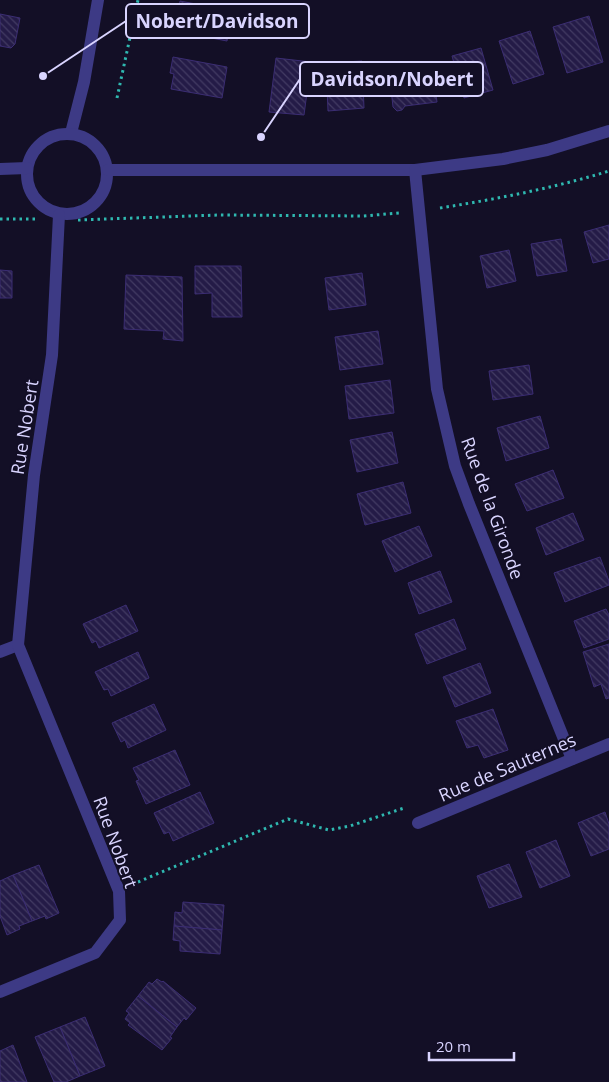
<svg xmlns="http://www.w3.org/2000/svg" width="609" height="1082" viewBox="0 0 609 1082" font-family="'Open Sans',sans-serif">
<style>
.building{fill:url(#building-back-hatch);stroke:#3b2d73}
.lines{fill:none;stroke-linecap:round;stroke-linejoin:round}
.path{stroke:#2fb8b0;stroke-width:3;stroke-dasharray:2.5 4;stroke-linecap:butt}
.minor{stroke:#3d3a85;stroke-width:12}
.labels{text-anchor:middle;dominant-baseline:central;stroke-width:4;stroke-linejoin:round;paint-order:stroke}
.street-label{font-size:18px;fill:#d9d4ff;stroke:#130f26}
.leader{fill:none;stroke:#d9d4ff;stroke-width:2}
.callout-dot{fill:#d9d4ff;stroke:#130f26;stroke-width:2}
.callout{fill:#130f26;stroke:#d9d4ff;stroke-width:2}
.callout-label{font-size:19px;text-anchor:middle;font-weight:bold;fill:#d9d4ff}
</style>
<defs>
<pattern id="building-back-hatch" width="6" height="6" patternUnits="userSpaceOnUse" patternTransform="scale(1.25)"><rect width="6" height="6" fill="#241b47"/><path d="M-1 5l2 2M0 0l6 6M5-1l2 2" fill="none" stroke="#433b63"/></pattern>
</defs>
<rect width="100%" height="100%" fill="#130f26"/>
<g class="building">
<path d="M180 1 233 11 227 41 180 32 184 12 178 11Z"/>
<path d="M0 14 20 18 15 44 11 48 0 46Z"/>
<path d="M589 16 603 62 567 73 553 27Z"/>
<path d="M530 31 544 74 513 84 499 41Z"/>
<path d="M481 48 493 90 464 98 452 56Z"/>
<path d="M173 57 227 67 222 98 171 89 174 74 170 73Z"/>
<path d="M276 58 311 62 304 115 269 112Z"/>
<path d="M362 61 364 108 328 111 326 63Z"/>
<path d="M418 67 419 74 433 72 437 102 405 106 402 110 397 111 393 107 389 71Z"/>
<path d="M609 225V259L593 263 584 232Z"/>
<path d="M561 239 567 271 537 276 531 244Z"/>
<path d="M509 250 516 281 487 288 480 256Z"/>
<path d="M195 266H241L242 317H212V293L195 294Z"/>
<path d="M0 270 12 271V298H0Z"/>
<path d="M362 273 366 305 329 310 325 278Z"/>
<path d="M126 275 182 277 183 341 163 339 164 331 124 329Z"/>
<path d="M378 331 383 364 340 370 335 337Z"/>
<path d="M529 365 533 394 493 400 489 371Z"/>
<path d="M390 380 394 413 349 419 345 386Z"/>
<path d="M540 416 549 448 506 461 497 428Z"/>
<path d="M392 432 398 463 357 472 350 440Z"/>
<path d="M553 470 564 498 527 511 515 484Z"/>
<path d="M403 482 411 513 365 525 357 494Z"/>
<path d="M573 513 584 540 546 555 536 528Z"/>
<path d="M419 526 432 556 395 572 382 541Z"/>
<path d="M600 557 609 581V585L565 602 554 573Z"/>
<path d="M440 571 452 602 419 614 408 583Z"/>
<path d="M126 605 138 631 99 648 96 641 92 643 83 624Z"/>
<path d="M606 609 609 615V639L584 648 574 621Z"/>
<path d="M454 619 466 649 427 664 415 634Z"/>
<path d="M609 644V698L606 699 601 684 594 687 583 652Z"/>
<path d="M138 652 149 678 111 696 108 689 104 690 95 672Z"/>
<path d="M480 663 491 693 455 707 443 677Z"/>
<path d="M154 704 166 730 128 748 125 740 121 742 112 723Z"/>
<path d="M493 709 508 750 484 758 478 745 467 748 456 721Z"/>
<path d="M175 750 190 785 146 804 136 781 139 780 133 768Z"/>
<path d="M200 792 214 823 173 841 169 832 164 834 154 813Z"/>
<path d="M605 812 609 824V849L591 856 578 823Z"/>
<path d="M556 840 570 876 540 888 526 852Z"/>
<path d="M509 864 522 897 489 908 477 876Z"/>
<path d="M39 865 59 913 46 919 45 916 32 921 13 875Z"/>
<path d="M13 875 32 921 19 926 20 929 7 935 0 916V881Z"/>
<path d="M183 902 224 905 222 930 174 926 175 912 182 913Z"/>
<path d="M174 926 222 930 220 954 180 951V941L173 940Z"/>
<path d="M157 979 162 982 163 981 196 1008 186 1020 184 1018 177 1027 138 996 149 982 152 984Z"/>
<path d="M138 996 177 1027 170 1037 172 1038 162 1050 128 1025 130 1023 125 1019 129 1013 126 1011Z"/>
<path d="M85 1017 105 1066 80 1076 60 1027Z"/>
<path d="M60 1027 80 1076 66 1082H54L35 1037Z"/>
<path d="M13 1045 27 1082H0V1051Z"/>
</g>
<g class="lines">
<g class="path">
<path d="M117 98 138 0"/>
<path d="M440 208C497 199 554 188 609 171"/>
<path d="M0 219H39"/>
<path d="M78 220 219 215 363 216 399 213"/>
<path d="M138 882 288 819 329 830 350 826 404 808"/>
</g>
<g class="minor">
<path d="M71 133 84 82 98 0"/>
<circle cx="67" cy="174" r="40"/>
<path d="M0 169 27 168"/>
<path d="M108 170H415L503 159 547 150 609 131"/>
<path d="M415 170 437 389 455 466 469 504 572 759"/>
<path d="M0 652 18 645"/>
<path d="M418 823 609 744"/>
<path d="M0 992 95 953 120 920 119 891 18 645 34 475 52 355 59 215"/>
</g>
</g>
<g class="labels">
<g class="street-label">
<text transform="translate(24 427) rotate(-81)">Rue Nobert</text>
<text transform="translate(493 508) rotate(70)">Rue de la Gironde</text>
<text transform="translate(507 767) rotate(-23)">Rue de Sauternes</text>
<text transform="translate(116 842) rotate(70)">Rue Nobert</text>
</g>
</g>
<path class="leader" d="M43 76L126 21M261 137L300 79"/>
<g class="callout-dot">
<circle cx="43" cy="76" r="5"/>
<circle cx="261" cy="137" r="5"/>
</g>
<g class="callout">
<rect x="126" y="4" width="183" height="34" rx="5"/>
<rect x="300" y="62" width="183" height="34" rx="5"/>
</g>
<g class="callout-label">
<text x="217" y="28">Nobert/Davidson</text>
<text x="392" y="86">Davidson/Nobert</text>
</g>
<path d="M429 1052v8h85v-8" fill="none" stroke="#d9d4ff" stroke-width="2.5"/>
<text x="436" y="1052" font-size="15" fill="#d9d4ff" stroke="#130f26" stroke-width="4" paint-order="stroke">20 m</text>
</svg>
